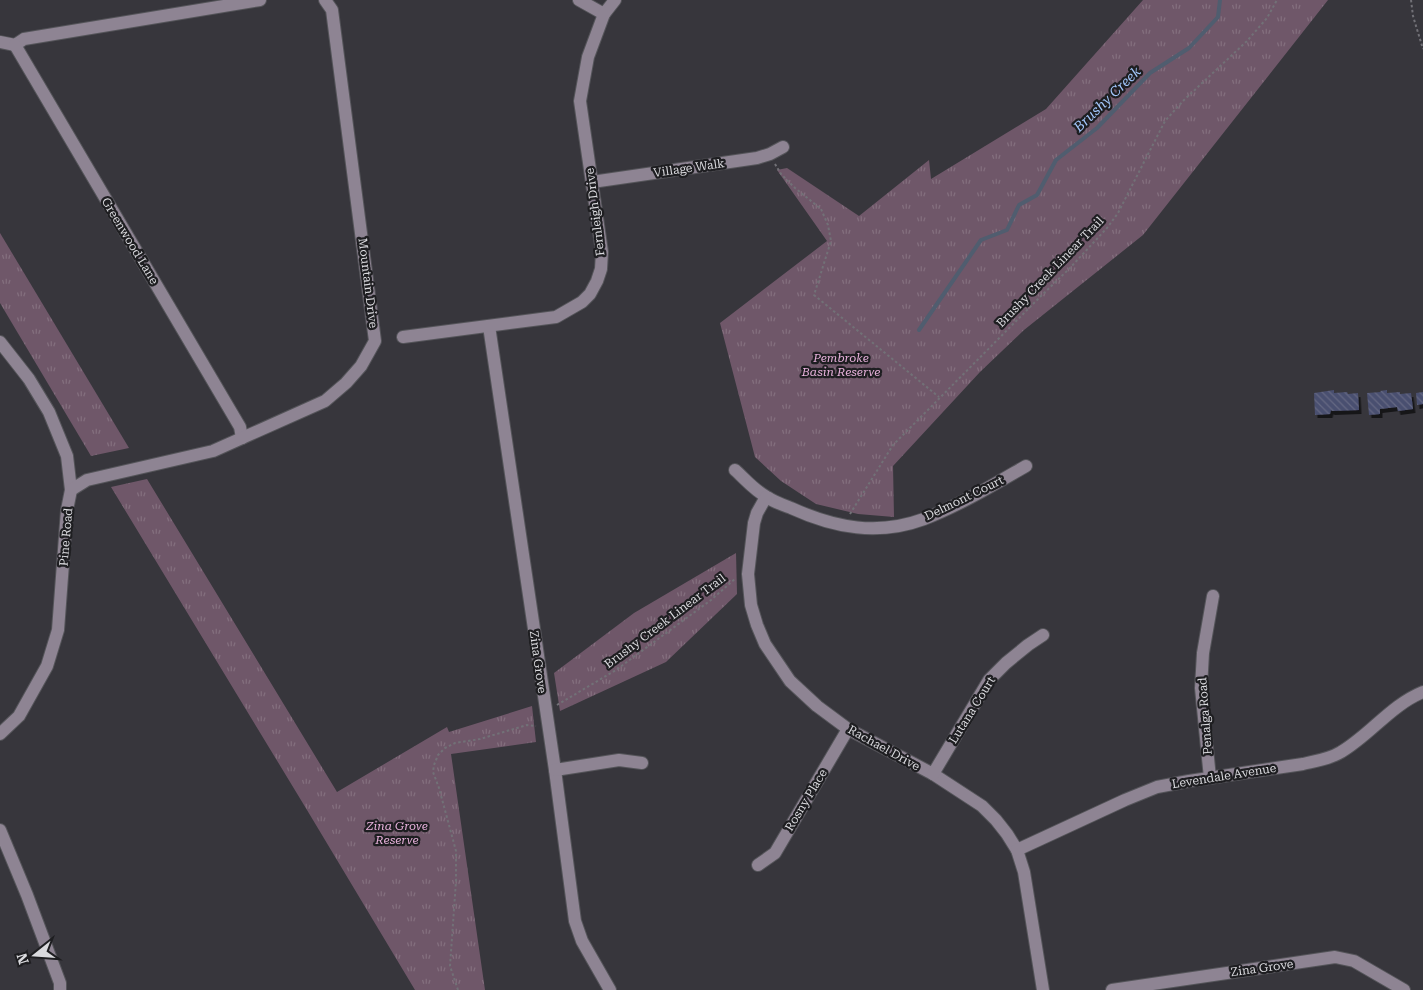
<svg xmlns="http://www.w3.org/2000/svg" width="1423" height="990" viewBox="0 0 1423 990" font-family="'Roboto Serif',serif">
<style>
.park{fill:url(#park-tufts)}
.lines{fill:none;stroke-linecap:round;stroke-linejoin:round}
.stream{stroke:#505d6f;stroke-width:4}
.building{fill:url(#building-back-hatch);filter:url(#shadow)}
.minor-casing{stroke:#545459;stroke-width:14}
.path{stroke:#727177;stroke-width:2;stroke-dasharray:2.5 2.5;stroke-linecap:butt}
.minor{stroke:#8e8493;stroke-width:12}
.labels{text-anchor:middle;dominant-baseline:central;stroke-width:4.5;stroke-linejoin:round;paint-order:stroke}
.street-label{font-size:12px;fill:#dadade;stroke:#1e1e21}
.park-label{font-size:12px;font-style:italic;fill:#e7b1db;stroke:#1e1e21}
.water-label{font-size:14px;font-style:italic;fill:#a2c6fa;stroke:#1e1e21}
</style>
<defs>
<pattern id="park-tufts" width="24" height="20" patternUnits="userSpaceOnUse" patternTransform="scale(1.25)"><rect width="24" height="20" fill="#6f5769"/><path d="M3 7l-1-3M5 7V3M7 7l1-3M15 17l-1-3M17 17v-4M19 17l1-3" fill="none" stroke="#836f7e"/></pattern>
<pattern id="building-back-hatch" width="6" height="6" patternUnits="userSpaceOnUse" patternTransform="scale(1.25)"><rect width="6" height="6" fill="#4a4f6f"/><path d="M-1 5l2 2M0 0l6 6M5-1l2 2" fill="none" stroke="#646883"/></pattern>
<filter id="shadow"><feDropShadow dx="2.5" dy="4" stdDeviation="0" flood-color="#0009"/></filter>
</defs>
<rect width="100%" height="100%" fill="#37363c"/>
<g class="park">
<path d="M1143 0H1328L1143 235 1024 330 980 372 893 466 894 517 858 514 816 504 781 481 755 457 720 323 827 241 777 170 787 168 859 216 929 160 931 179 1046 109Z"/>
<path d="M0 233 129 448 91 456 0 303Z"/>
<path d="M147 479 337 792 447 727 449 732 532 706 536 742 451 754 485 990H415L307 810 111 487Z"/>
<path d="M736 553 737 594 666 662 560 711 554 673 634 613Z"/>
</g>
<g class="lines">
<path class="stream" d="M919 330 981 240 1007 230 1019 205 1037 195 1056 160 1097 128 1150 73 1189 48 1218 17 1220 0"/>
</g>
<g class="building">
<path d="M1334 390V393L1347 392 1348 394 1358 393 1359 410 1332 411 1331 410 1330 414 1315 415 1314 393Z"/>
<path d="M1387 390V393L1400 392V394L1411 393 1413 409 1398 411 1397 407 1380 409V414L1369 415 1367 393 1381 392 1380 391Z"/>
<path d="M1423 392V404L1417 405 1416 393Z"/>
</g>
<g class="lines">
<g class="minor-casing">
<g id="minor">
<path d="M579 0 604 14"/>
<path d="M0 42 15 45 24 39 260 0"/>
<path d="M15 45 240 427 242 438"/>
<path d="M592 182 757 158 770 154 783 147"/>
<path d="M489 326 555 770 575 921 582 941 610 990"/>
<path d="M403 337 556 317 582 302 590 294 597 281 601 269 602 252 580 101 588 57 604 14 615 0"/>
<path d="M0 342 29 379 49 412 67 456 71 490 67 510 58 630 47 666 19 716 0 734"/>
<path d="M735 470C745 479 755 491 767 497 774 502 783 505 791 508 835 528 878 536 924 519 960 505 993 485 1026 466"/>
<path d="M71 490 87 480 213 451 325 401 346 383 361 366 375 341 332 10 325 0"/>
<path d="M766 497 757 513 754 523 748 574 751 605 757 625 765 644 790 681 817 706 848 729 933 774 982 806 996 820 1007 834 1017 850 1024 872 1043 990"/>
<path d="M555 770 619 760 642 763"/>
<path d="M933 774 989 680 1006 663 1028 645 1043 635"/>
<path d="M1210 778 1201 688 1203 653 1213 596"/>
<path d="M0 830 27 895 60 983V990"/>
<path d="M1017 850 1125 800 1157 787 1189 781 1303 764C1316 761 1330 759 1341 752 1370 735 1391 705 1423 692"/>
<path d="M758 865 775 853 848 729"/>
<path d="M1112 990 1335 957 1354 961 1404 990"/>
</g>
</g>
<g class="path">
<path d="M1411 0 1413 16 1423 49"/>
<path d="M775 164 781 174 795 188 821 209 828 225 831 241 814 295 939 397"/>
<path d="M850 514 893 445 1042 295 1069 269 1107 228 1118 213 1165 121 1184 100 1247 41 1267 18 1277 0"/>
<path d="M557 705 616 670 711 600 736 578"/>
<path d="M458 990 450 966 456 881V851L439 788 433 772 434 765 438 755 445 748 455 743 480 739 527 725 536 726"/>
</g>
<use href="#minor" class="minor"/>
</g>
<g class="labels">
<g class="street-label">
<text transform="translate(689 168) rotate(-8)">Village Walk</text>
<text transform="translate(595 212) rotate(-97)">Fernleigh Drive</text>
<text transform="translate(130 241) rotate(59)">Greenwood Lane</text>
<text transform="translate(1050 272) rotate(-46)">Brushy Creek Linear Trail</text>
<text transform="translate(368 283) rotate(83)">Mountain Drive</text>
<text transform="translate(964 498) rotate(-26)">Delmont Court</text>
<text transform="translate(66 537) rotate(-85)">Pine Road</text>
<text transform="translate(665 621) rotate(-37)">Brushy Creek Linear Trail</text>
<text transform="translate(538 662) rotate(82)">Zina Grove</text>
<text transform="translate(972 710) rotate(-58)">Lutana Court</text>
<text transform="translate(1205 716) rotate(-94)">Penalga Road</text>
<text transform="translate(884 748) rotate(29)">Rachael Drive</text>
<text transform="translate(1224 776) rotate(-9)">Levendale Avenue</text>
<text transform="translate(806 800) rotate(-59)">Rosny Place</text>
<text transform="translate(1262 968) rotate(-8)">Zina Grove</text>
</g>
<g class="park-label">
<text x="841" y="358">Pembroke<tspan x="841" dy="14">Basin Reserve</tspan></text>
<text x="397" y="826">Zina Grove<tspan x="397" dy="14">Reserve</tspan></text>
</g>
<g class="water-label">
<text transform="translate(1107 99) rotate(-44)">Brushy Creek</text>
</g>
</g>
<g transform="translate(35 955) rotate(253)" stroke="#1e1e21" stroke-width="4" paint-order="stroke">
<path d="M0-4L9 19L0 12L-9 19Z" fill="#dadade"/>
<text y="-8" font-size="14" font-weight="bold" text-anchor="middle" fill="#dadade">N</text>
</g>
</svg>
